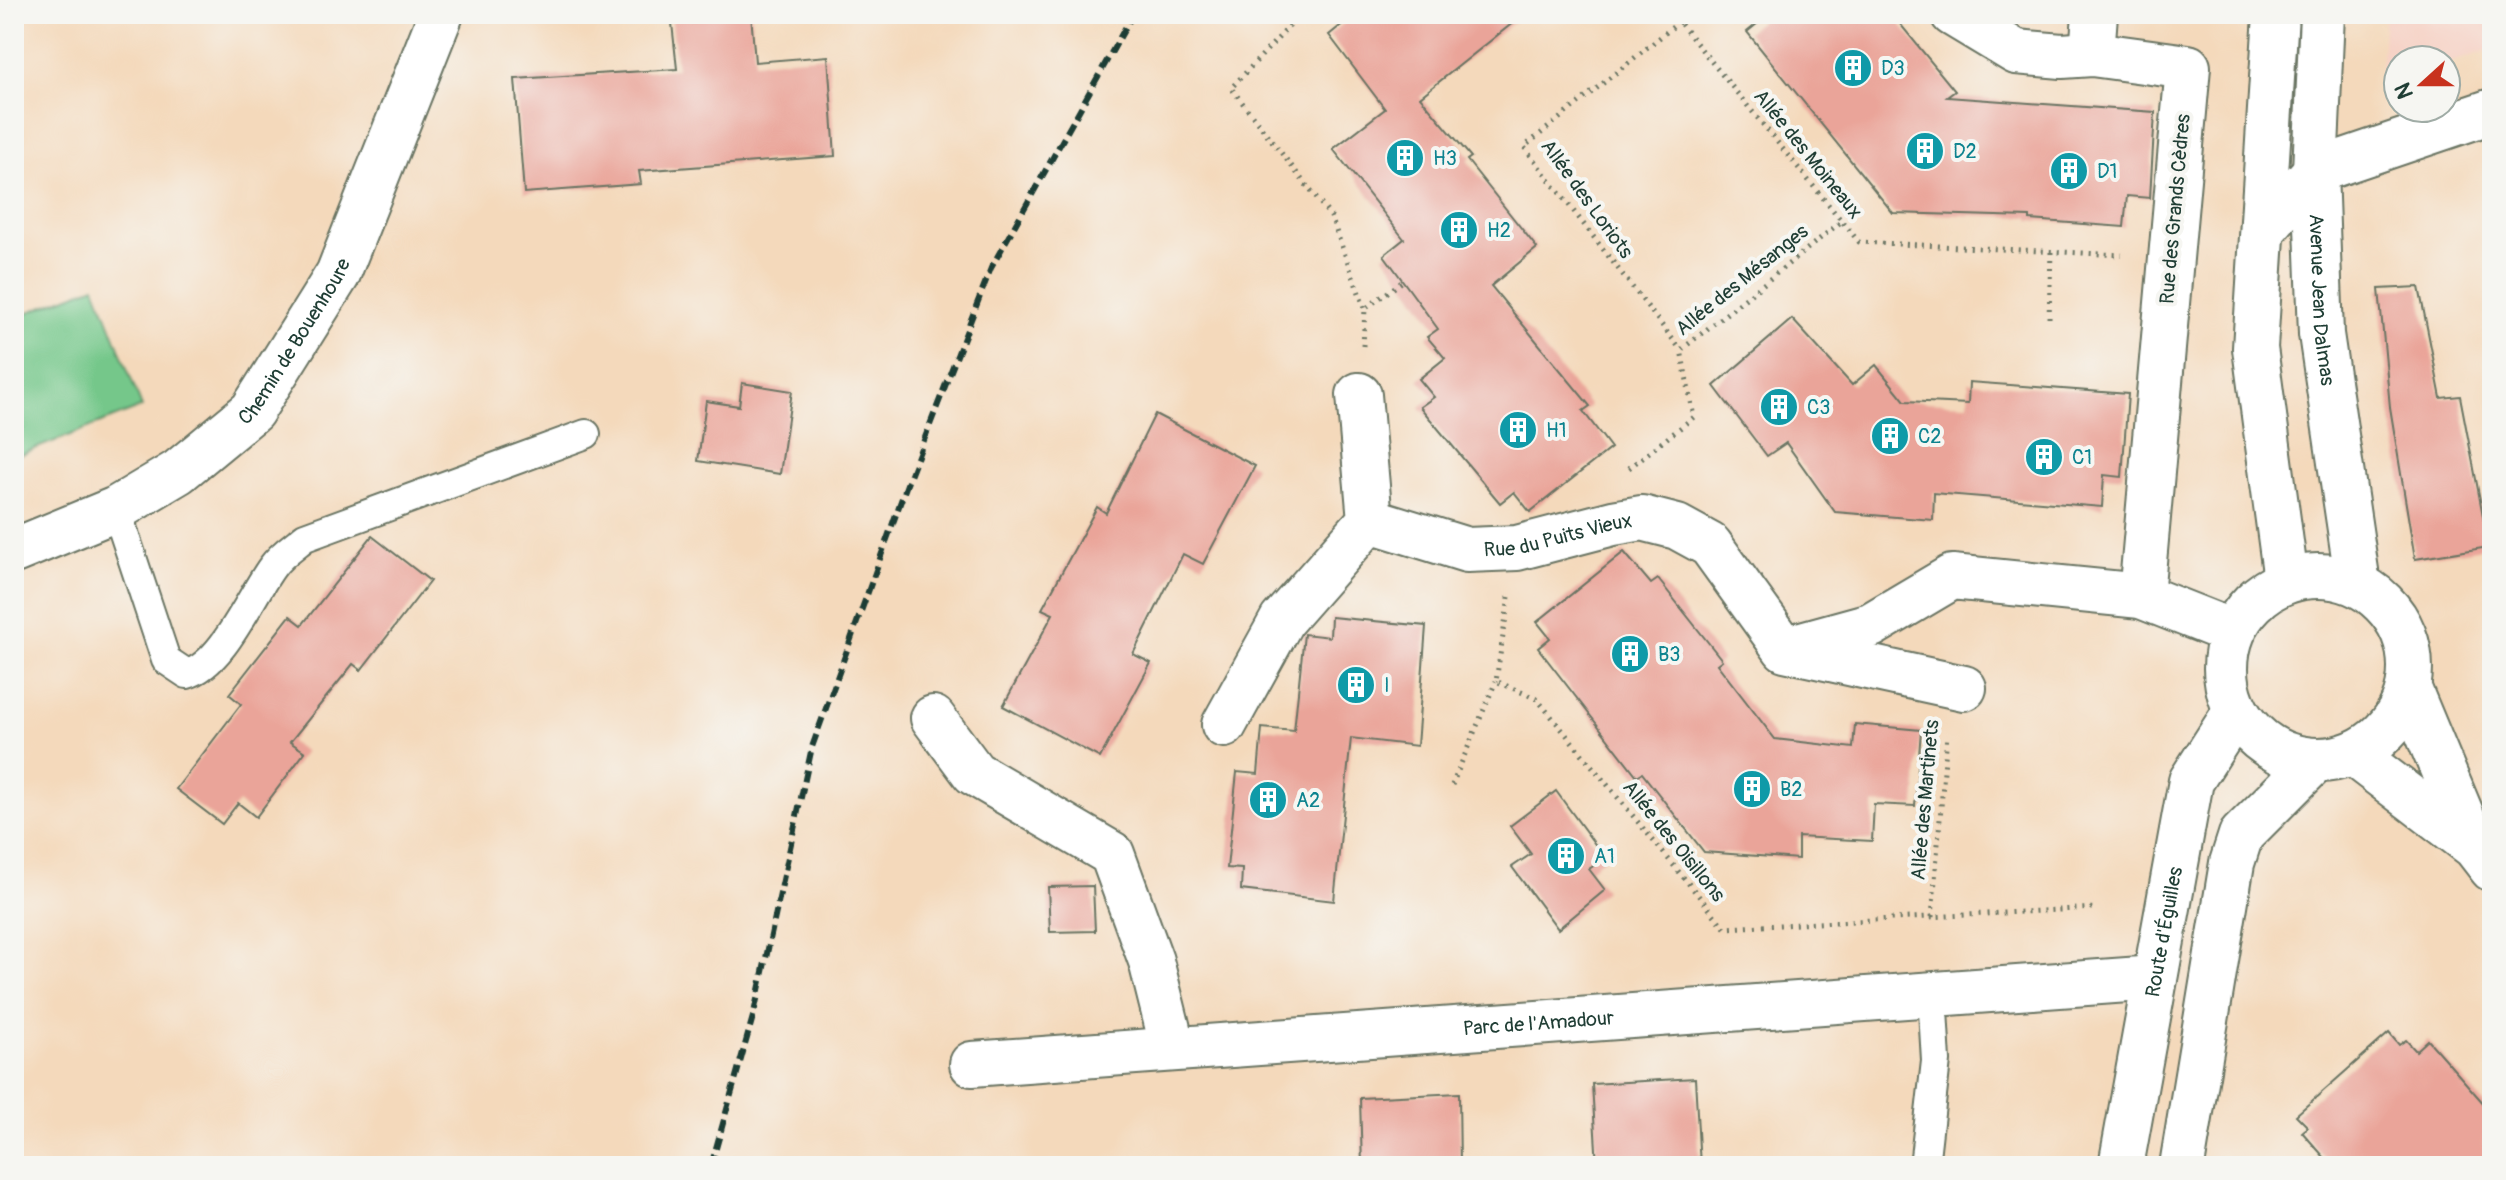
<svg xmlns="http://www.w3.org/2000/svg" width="2506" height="1180" viewBox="0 0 2506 1180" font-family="Pangolin,sans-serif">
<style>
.built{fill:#f6d1c5}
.green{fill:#75c78a;stroke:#4a825f;stroke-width:2}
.building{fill:#eaa499}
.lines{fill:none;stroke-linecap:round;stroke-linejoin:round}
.service-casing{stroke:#6a7463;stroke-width:32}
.minor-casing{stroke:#6a7463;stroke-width:48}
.tertiary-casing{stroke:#6a7463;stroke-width:48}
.path{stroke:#6a7463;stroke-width:5;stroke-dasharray:2 6;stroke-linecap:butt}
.service{stroke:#fff;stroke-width:28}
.minor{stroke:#fff;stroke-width:44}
.tertiary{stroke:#fff;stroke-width:44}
.rail{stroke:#1f3d34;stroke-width:6;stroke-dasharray:12 6;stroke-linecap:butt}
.labels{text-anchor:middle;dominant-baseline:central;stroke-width:8;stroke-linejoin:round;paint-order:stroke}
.culture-label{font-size:20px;fill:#0d838f;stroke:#f6f6f2;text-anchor:start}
.street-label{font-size:20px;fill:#1f3d34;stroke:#f6f6f2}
</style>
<rect width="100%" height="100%" fill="#f6f6f2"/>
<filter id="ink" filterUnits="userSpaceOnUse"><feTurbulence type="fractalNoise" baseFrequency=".0125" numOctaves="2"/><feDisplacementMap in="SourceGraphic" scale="16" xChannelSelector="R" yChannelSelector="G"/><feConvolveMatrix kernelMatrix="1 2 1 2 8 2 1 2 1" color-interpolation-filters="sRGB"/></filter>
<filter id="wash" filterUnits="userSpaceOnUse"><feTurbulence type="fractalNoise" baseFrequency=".006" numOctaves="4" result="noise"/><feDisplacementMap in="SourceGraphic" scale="32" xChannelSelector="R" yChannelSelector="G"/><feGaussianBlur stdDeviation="1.8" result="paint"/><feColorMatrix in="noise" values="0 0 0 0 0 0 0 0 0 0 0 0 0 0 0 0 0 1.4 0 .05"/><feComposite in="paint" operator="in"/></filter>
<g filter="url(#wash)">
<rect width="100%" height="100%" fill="#f4d9bb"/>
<path class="built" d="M2385 14H2492V49L2446 64V60H2398V79L2380 85Z"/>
<path class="green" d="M95 286 142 407 14 457V318Z"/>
<g id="blocks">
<g class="building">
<path d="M671 14H751L755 62 828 56 835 156 639 171 641 184 524 193 515 79 677 69Z"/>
<path d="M1355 14H1524L1420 97 1471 157 1467 160 1537 248 1491 286 1590 406 1583 411 1611 448 1530 512 1514 492 1500 503 1420 407 1434 397 1419 379 1445 358 1427 337 1438 329 1384 255 1404 239 1333 149 1385 109 1329 35Z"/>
<path d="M1769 14H1892L1955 91 1947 97 2155 112 2150 198 2127 196 2124 227 2030 220V217L1893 213 1747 32Z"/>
<path d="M2419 287 2441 398 2460 396 2489 547 2415 559 2390 407 2379 289Z"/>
<path d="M1792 319 1852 385 1876 365 1905 401 1968 404 1969 382 2128 394 2122 477 2104 475 2102 507 1934 493 1933 520 1835 512 1786 443 1767 456 1714 386Z"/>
<path d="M742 383 792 391 780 474 698 461 706 401 739 406Z"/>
<path d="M1155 414 1255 466 1203 564 1183 554 1133 654 1151 663 1100 758 1003 706 1053 614 1042 609 1097 507 1106 513Z"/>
<path d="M372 536 430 581 361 670 353 664 290 742 305 752 256 817 238 803 222 824 176 789 241 704 229 694 290 616 302 625Z"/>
<path d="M1624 552 1651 584 1658 579 1722 660 1717 664 1775 739 1853 748 1855 724 1921 730 1915 806 1874 804 1872 841 1798 837V859L1704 852 1642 773 1637 776 1538 648 1550 638 1537 622Z"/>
<path d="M1331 617 1426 626 1417 746 1351 738 1334 901 1241 890 1242 869 1227 868 1237 772 1258 774 1262 728 1294 731 1304 634 1330 637Z"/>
<path d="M1556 791 1605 858 1589 869 1605 890 1558 929 1512 867 1531 854 1510 826Z"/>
<path d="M1093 886 1095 931 1050 932 1048 887Z"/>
<path d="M2389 1033 2399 1045 2406 1040 2416 1051 2428 1040 2492 1113V1166H2332L2302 1132 2308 1127 2296 1115Z"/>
<path d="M1695 1078 1700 1166H1597L1592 1084Z"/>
<path d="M1459 1093 1460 1166H1362L1360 1098Z"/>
</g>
</g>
</g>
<g filter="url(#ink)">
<use href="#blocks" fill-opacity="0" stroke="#6a7463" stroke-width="2"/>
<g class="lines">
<g class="service-casing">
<g id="service">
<path d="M116 509 166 660 187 674C223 664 250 597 272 567 280 555 294 546 305 537L586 434"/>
<path d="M1924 1166 1936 1061 1932 993"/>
</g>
</g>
<g class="minor-casing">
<g id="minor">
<path d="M1953 14 2016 52 2062 56 2092 54 2188 67 2141 596"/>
<path d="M2092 54 2095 14"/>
<path d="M2263 230 2315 171 2492 111"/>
<path id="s1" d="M1370 520 1467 550 1517 548 1613 523 1642 518 1677 527 1710 545 1785 649 1964 688"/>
<path id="s2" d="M14 551 116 509 178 472 252 411 338 274 441 14"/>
<path d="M1791 647 1871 625 1952 577 2141 596 2232 632"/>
<path d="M933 718 974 773 1112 854 1151 961 1173 1049"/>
<path d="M1224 725 1282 620 1370 520 1359 395"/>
<path id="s3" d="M972 1064 2155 978"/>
</g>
</g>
<g class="tertiary-casing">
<g id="tertiary">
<path d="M2276 14 2255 348 2286 580"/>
<path id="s4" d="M2322 14 2315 171 2321 334 2358 584"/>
<circle cx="2318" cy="668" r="92"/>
<path d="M2409 689 2474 845"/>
<path d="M2353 754 2475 847 2492 869"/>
<path id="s5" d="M2121 1166 2191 781 2236 711"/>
<path d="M2182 1166 2232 863 2241 835 2315 761"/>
</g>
</g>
<g class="path">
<path d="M1301 14 1231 88 1331 217 1365 309"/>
<path d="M1689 14 1679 22 1859 242 2122 255"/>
<path d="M1679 22 1524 147 1681 350"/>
<path d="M2049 318 2051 252"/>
<path d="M1363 346 1365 309 1403 281"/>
<path d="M1629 468 1694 417 1681 350 1842 221"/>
<path d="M1509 597 1496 681 1537 699 1725 928 2096 908"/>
<path d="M1452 785 1496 681"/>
<path d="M1932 917 1947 734"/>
</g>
<use href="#service" class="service"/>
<use href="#minor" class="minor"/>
<use href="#tertiary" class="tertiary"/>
<path class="rail" d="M711 1166 754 1013 812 747 907 484 991 268 1133 14"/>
</g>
</g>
<defs>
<g id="building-disc" transform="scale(2)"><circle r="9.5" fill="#0f9aa8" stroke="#f6f6f2"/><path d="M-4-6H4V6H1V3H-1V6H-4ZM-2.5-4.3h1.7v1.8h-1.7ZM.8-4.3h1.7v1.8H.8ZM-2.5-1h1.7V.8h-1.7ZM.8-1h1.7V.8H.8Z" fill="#fff"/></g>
</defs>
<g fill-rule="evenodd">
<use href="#building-disc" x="1853" y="68"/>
<use href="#building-disc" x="1925" y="151"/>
<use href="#building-disc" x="1405" y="158"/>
<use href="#building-disc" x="2069" y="171"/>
<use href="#building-disc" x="1459" y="230"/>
<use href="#building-disc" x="1779" y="407"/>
<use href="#building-disc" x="1518" y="430"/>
<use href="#building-disc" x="1890" y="436"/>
<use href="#building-disc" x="2044" y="457"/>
<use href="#building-disc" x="1630" y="654"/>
<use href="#building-disc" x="1356" y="685"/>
<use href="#building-disc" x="1752" y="789"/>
<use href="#building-disc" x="1268" y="800"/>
<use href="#building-disc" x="1566" y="856"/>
</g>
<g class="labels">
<g class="culture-label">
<text x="1881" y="68">D3</text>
<text x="1953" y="151">D2</text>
<text x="1433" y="158">H3</text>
<text x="2097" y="171">D1</text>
<text x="1487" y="230">H2</text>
<text x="1807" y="407">C3</text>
<text x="1546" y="430">H1</text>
<text x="1918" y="436">C2</text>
<text x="2072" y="457">C1</text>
<text x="1658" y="654">B3</text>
<text x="1384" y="685">I</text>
<text x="1780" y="789">B2</text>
<text x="1296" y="800">A2</text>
<text x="1594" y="856">A1</text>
</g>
<g class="street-label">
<text transform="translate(1808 154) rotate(51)">Allée des Moineaux</text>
<text transform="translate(1587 199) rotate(54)">Allée des Loriots</text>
<text transform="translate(2175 209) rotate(-85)">Rue des Grands Cèdres</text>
<text transform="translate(1742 280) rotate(-39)">Allée des Mésanges</text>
<text stroke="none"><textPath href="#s4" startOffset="286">Avenue Jean Dalmas</textPath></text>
<text stroke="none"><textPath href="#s2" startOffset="360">Chemin de Bouenhoure</textPath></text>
<text stroke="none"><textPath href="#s1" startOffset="194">Rue du Puits Vieux</textPath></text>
<text transform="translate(1925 800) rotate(-85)">Allée des Martinets</text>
<text transform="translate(1674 841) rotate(51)">Allée des Oisillons</text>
<text stroke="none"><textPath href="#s5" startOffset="238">Route d'Éguilles</textPath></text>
<text stroke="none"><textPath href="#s3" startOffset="568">Parc de l'Amadour</textPath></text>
</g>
</g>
<rect width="2506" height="1180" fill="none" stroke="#f6f6f2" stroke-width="48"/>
<g transform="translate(2422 84) rotate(249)"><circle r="38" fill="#f6f6f2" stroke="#a0aca6" stroke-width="2"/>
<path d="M0-6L14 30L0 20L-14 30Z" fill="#c8321e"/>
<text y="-12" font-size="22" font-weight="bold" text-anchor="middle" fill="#1f3d34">N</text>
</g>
</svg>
